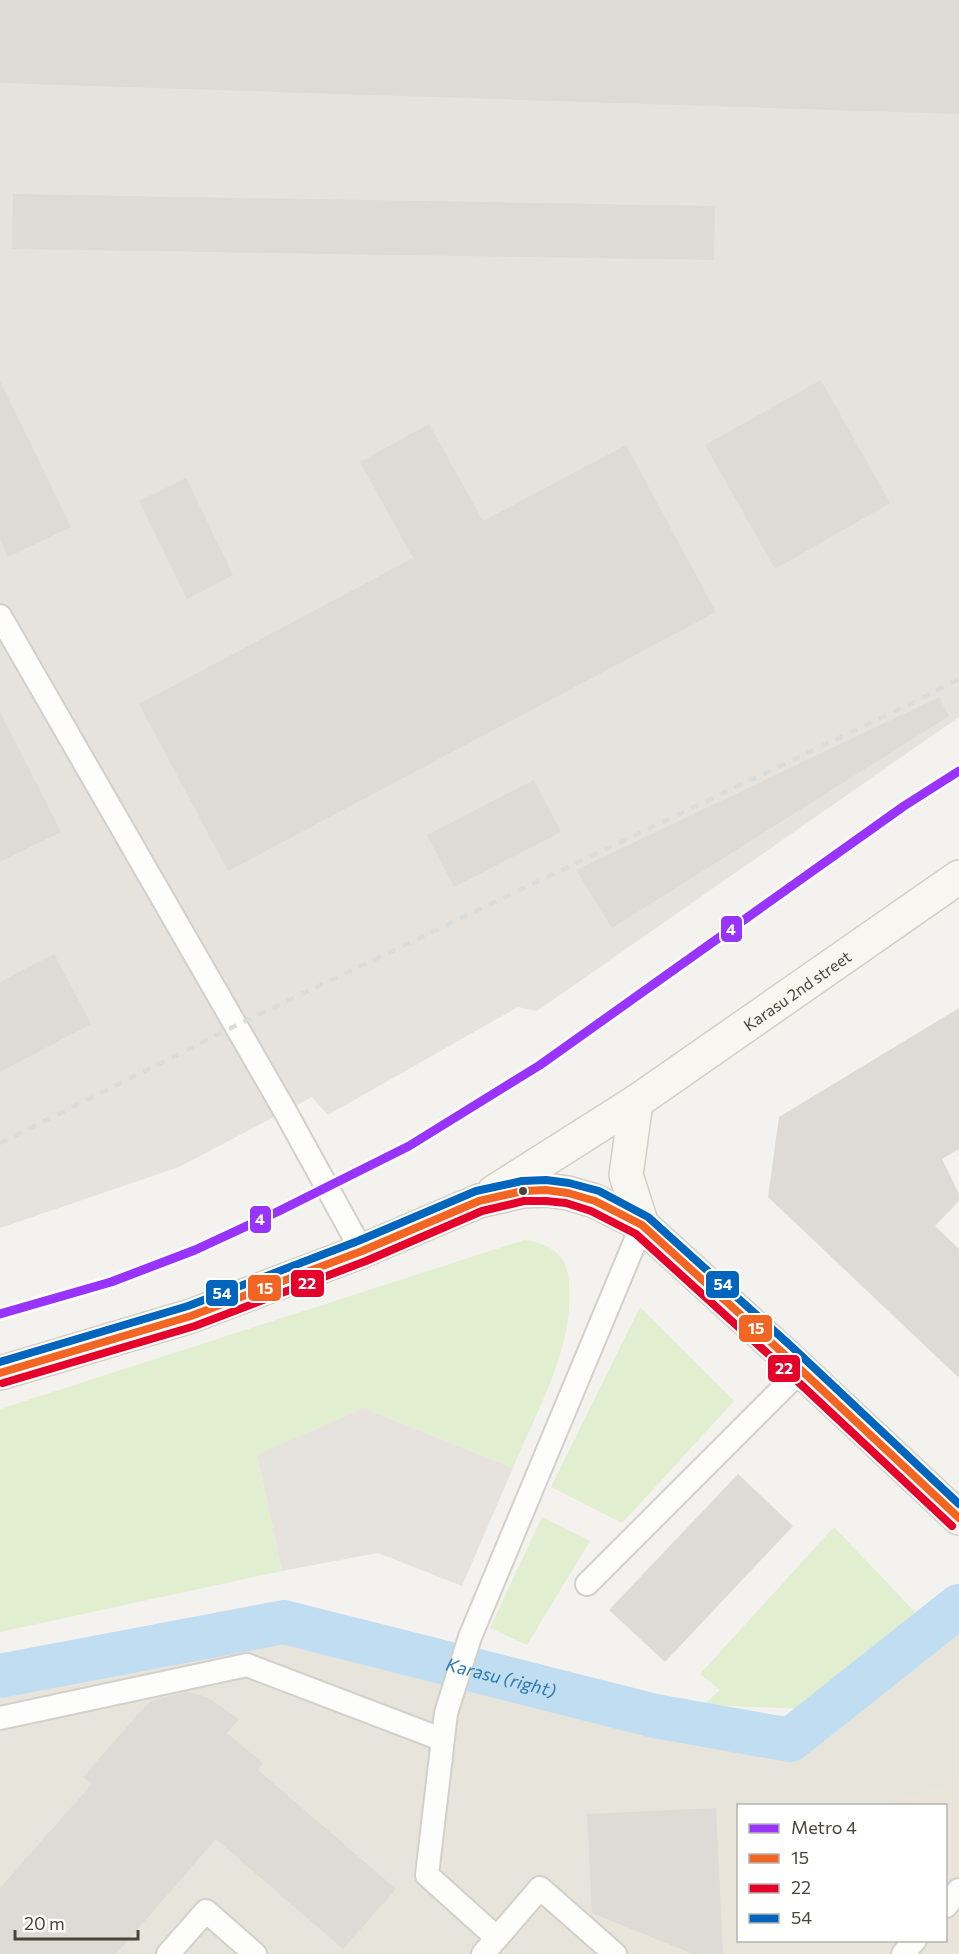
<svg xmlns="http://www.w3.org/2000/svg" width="959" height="1954" viewBox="0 0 959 1954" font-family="Commissioner,sans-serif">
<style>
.residential{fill:#e7e4dc;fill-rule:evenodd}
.industrial{fill:#e6e2de}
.education{fill:#eae5da}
.green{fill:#e1eecf}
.parking{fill:#e6e3df}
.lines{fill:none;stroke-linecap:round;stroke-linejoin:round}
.canal{stroke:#c0ddf1;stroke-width:44}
.building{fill:#dedbd6}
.lane-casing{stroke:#d2d0cb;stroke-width:26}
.secondary-casing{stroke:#d3cfc5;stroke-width:36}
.lane{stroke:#fdfdfc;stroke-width:22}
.secondary{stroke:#f7f6f1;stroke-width:33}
.rail{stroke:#dbdbda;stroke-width:4.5;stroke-dasharray:8 8;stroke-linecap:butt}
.bus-1-casing{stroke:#fff;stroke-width:12}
.bus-2-casing{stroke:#fff;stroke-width:12}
.bus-3-casing{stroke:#fff;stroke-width:12}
.bus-1{stroke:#f26522;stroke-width:8}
.bus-2{stroke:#e4002b;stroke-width:8}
.bus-3{stroke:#0065bd;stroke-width:8}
.metro-1-casing{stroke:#fff;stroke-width:14}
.metro-1{stroke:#93f;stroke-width:9}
.bus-dot{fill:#4b4439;stroke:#fff;stroke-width:2}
.labels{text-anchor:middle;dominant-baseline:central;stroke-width:5;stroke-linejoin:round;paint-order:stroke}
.street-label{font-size:16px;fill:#4b4439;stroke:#fff}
.water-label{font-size:18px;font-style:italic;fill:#2e7ab2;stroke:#fff}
.line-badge{stroke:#fff;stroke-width:2}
.badge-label{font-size:16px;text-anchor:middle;font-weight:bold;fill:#fff}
</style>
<rect width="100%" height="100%" fill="#f4f2ee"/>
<path class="residential" d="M959 1606V1954H0V1676L284 1622 655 1716 790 1740ZM738 1806H946V1940H738Z"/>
<path class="industrial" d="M0 0H959V717L537 1011 518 1007 328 1115 312 1097 179 1167 0 1228Z"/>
<path class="education" d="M959 1780V1954H640L592 1913 587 1814 738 1808V1940H946V1806L883 1805Z"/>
<g class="green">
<path d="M524 1240C541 1242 557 1248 565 1264 568 1271 569 1279 569 1287 574 1347 536 1413 513 1468L364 1408 257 1456 282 1571 0 1632V1409Z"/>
<path d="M640 1307 734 1401 622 1523 551 1487Z"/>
<path d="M542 1517 590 1541 527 1645 490 1628Z"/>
<path d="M834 1527 916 1613 806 1709 703 1705 720 1690 700 1674Z"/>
</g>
<path class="parking" d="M364 1408 513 1468 462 1586 378 1553 282 1571 257 1455Z"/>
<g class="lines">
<path class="canal" id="s1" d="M0 1676 284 1622 655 1716 790 1740 959 1606"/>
</g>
<g class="building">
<path d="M0 0H959V114L0 83Z"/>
<path d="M13 194 715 206 714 260 12 249Z"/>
<path d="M821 380 890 503 775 569 705 445Z"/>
<path d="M0 381 71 527 8 557 0 540Z"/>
<path d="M429 424 483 521 626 445 716 612 228 871 139 704 413 558 360 462Z"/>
<path d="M186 478 233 575 187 599 139 501Z"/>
<path d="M939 697 949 716 612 928 576 870Z"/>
<path d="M0 712 61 832 0 862Z"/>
<path d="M534 780 561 832 454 887 427 835Z"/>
<path d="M54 954 91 1024 0 1072V982Z"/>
<path d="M959 1008V1149L942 1159 959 1194V1201L935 1226 959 1249V1378L768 1197 779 1117Z"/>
<path d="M738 1474 793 1526 665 1662 609 1610Z"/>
<path d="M187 1692 207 1697 239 1719 227 1733 263 1763 258 1770 396 1889 343 1949 216 1839 116 1954H0V1888L92 1784 83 1777 146 1705 155 1699Z"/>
<path d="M716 1808 723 1954H693L592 1913 587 1814Z"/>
</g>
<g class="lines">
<g class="lane-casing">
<g id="lane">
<path d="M0 616 285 1111 362 1251"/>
<path d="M587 1584 801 1370"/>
<path d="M0 1718 247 1665 441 1739"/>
<path d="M946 1906 959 1890"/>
<path d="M497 1938 427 1875 446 1713 470 1637 642 1225"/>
<path d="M168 1954 206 1911 255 1954"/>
<path d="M483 1954 540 1888 615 1954"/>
<path d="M903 1954 915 1940"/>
</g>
</g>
<g class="secondary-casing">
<g id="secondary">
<path d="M636 1102 626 1175 642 1225"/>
<path id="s2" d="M494 1192 636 1102 959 877"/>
<path d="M0 1373 191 1316 362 1251 479 1201 523 1191 546 1190 568 1193 595 1201 642 1225 785 1355 959 1518"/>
</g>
</g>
<use href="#lane" class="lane"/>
<use href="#secondary" class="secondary"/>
<path class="rail" d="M0 1143 235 1026 910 704 959 679"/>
<g class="bus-1-casing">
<path id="bus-1" d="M0 1373 191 1316 362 1251 479 1201 523 1191 546 1190 568 1193 595 1201 642 1225 785 1355 959 1518"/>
</g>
<g class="bus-2-casing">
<path id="bus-2" d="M3 1383 195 1326 366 1261 482 1211 524 1201H546L566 1203 591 1211 636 1234 778 1363 952 1526"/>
</g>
<g class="bus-3-casing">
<path id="bus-3" d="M0 1362 188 1306 358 1241 476 1191 522 1181 546 1180 569 1183 599 1191 648 1217 792 1347 959 1504"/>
</g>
<use href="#bus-1" class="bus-1"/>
<use href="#bus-2" class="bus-2"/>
<use href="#bus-3" class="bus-3"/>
<g class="metro-1-casing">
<path id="metro-1" d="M0 1314 111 1282 195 1250 279 1211 409 1146 540 1065 904 806 959 771"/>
</g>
<use href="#metro-1" class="metro-1"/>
</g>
<circle class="bus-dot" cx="523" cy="1191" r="5"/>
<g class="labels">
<g class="street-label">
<text stroke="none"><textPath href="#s2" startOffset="364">Karasu 2nd street</textPath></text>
</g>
<g class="water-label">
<text stroke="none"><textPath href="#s1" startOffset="513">Karasu (right)</textPath></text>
</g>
</g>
<g class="line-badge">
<rect x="720" y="915" width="23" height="28" rx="6" fill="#93f"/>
<rect x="249" y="1205" width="23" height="29" rx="6" fill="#93f"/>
<rect x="290" y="1269" width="35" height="29" rx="6" fill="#e4002b"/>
<rect x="705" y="1270" width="35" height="29" rx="6" fill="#0065bd"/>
<rect x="247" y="1274" width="35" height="28" rx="6" fill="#f26522"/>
<rect x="205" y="1279" width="34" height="28" rx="6" fill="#0065bd"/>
<rect x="738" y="1314" width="35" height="29" rx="6" fill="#f26522"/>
<rect x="767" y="1354" width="34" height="29" rx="6" fill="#e4002b"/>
</g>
<g class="badge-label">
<text x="731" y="935">4</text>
<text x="260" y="1225">4</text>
<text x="307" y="1289">22</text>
<text x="723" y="1290">54</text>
<text x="265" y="1294">15</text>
<text x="222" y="1299">54</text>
<text x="756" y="1334">15</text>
<text x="784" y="1374">22</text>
</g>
<rect x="737" y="1804" width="210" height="138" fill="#ffffff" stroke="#b7b4b0" stroke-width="1.5"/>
<rect x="749" y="1824" width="30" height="9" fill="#9933ff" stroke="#b7b4b0" stroke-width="1.5"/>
<text x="791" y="1834" font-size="18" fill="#4b4439">Metro 4</text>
<rect x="749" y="1854" width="30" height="9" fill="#f26522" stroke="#b7b4b0" stroke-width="1.5"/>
<text x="791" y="1864" font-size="18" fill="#4b4439">15</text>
<rect x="749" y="1884" width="30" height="9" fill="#e4002b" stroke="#b7b4b0" stroke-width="1.5"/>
<text x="791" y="1894" font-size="18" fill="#4b4439">22</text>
<rect x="749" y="1914" width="30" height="9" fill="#0065bd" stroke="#b7b4b0" stroke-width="1.5"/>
<text x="791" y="1924" font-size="18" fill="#4b4439">54</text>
<path d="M15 1930v9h123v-9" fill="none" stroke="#4b4439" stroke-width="3"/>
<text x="24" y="1930" font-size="18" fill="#4b4439" stroke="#ffffff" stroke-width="4.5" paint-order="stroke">20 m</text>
</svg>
